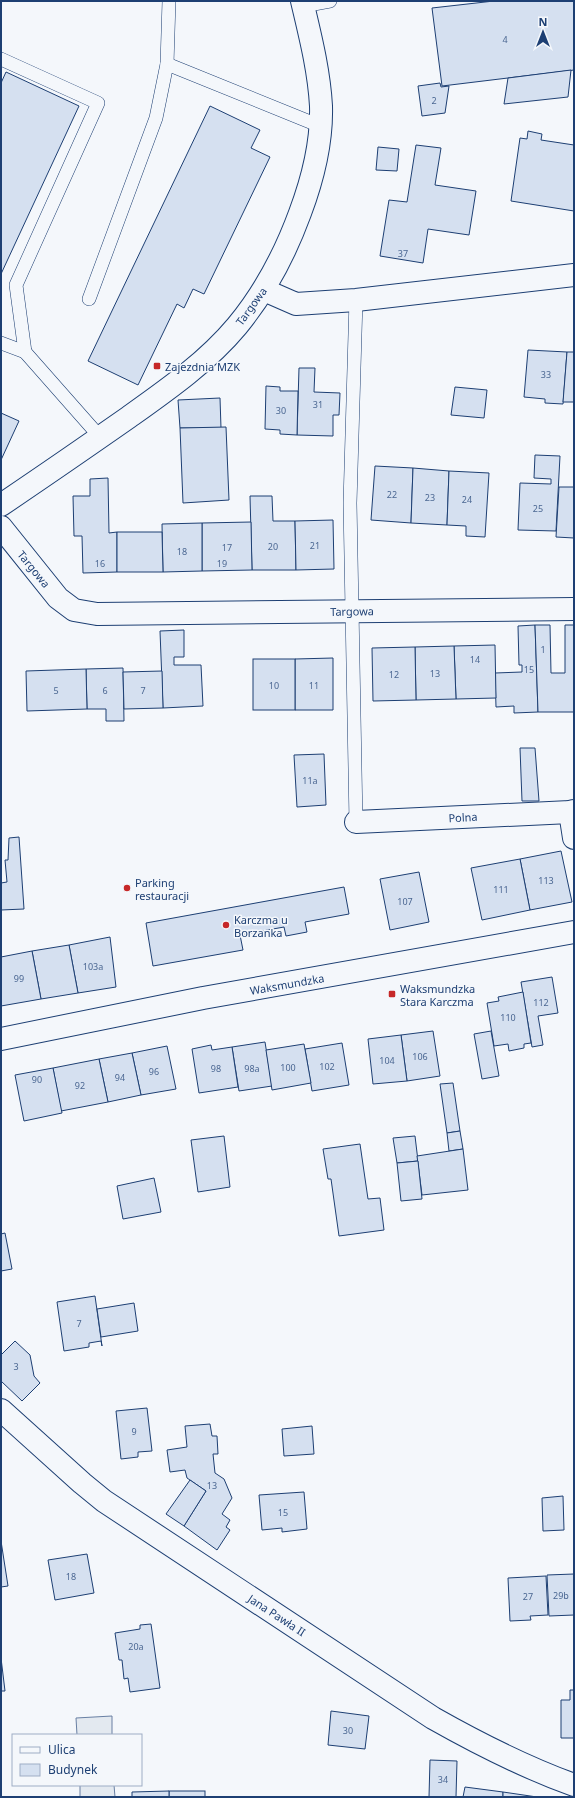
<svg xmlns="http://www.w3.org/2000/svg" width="575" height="1798" viewBox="0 0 575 1798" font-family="'Noto Sans',sans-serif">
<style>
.green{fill:#e3e9f0;stroke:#687fa3}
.building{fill:#d5e0f0;stroke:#1d3f73}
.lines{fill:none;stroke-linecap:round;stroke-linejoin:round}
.service-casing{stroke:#1d3f73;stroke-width:14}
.minor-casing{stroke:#1d3f73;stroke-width:24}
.tertiary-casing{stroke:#1d3f73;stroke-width:24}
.service{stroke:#f4f7fb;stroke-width:13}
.minor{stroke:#f4f7fb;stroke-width:22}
.tertiary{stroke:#f4f7fb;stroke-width:22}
.poi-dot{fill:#c62828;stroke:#f4f7fb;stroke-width:1.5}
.labels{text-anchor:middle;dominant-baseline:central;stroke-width:3;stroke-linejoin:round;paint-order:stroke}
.number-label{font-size:9px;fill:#4b6792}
.street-label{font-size:11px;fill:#1d3f73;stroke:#f4f7fb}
.poi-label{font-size:11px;fill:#1d3f73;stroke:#f4f7fb;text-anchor:start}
</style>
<rect width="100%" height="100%" fill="#f4f7fb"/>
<g class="green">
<path d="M112 1716V1735H77L76 1718Z"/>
<path d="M80 1785H114L115 1797H80Z"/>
</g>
<g class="building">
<path d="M494 1H574V70L442 86 432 8Z"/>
<path d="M571 70 568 97 504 104 508 78Z"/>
<path d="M6 72 79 106 1 274V83Z"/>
<path d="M440 83 441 87 449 86 445 113 422 116 418 86Z"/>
<path d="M210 106 260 130 251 148 270 157 204 294 193 289 184 308 177 304 138 385 88 361Z"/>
<path d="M528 131 542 134 541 140 574 145V211L511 201 520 138 527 139Z"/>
<path d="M416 145 441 148 435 185 476 191 469 235 428 229 423 263 380 256 389 200 407 202Z"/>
<path d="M378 147 399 149 397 171 376 170Z"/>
<path d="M528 350 567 352 563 404 545 403V399L524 397Z"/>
<path d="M567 352H574V402H563Z"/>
<path d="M299 368H315L314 392 340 393 339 415H333V436L297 435Z"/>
<path d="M266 386 280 387V391H298L297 435 280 434V430L265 429Z"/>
<path d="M455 387 487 390 484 418 451 415Z"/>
<path d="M220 398 221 428H180L178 400Z"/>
<path d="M1 413 19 421 1 460Z"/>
<path d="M226 427 229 500 183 503 180 428Z"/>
<path d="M535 455 560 456 556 531 518 530 520 483 551 484V479L534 478Z"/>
<path d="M375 466 413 468 411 523 371 520Z"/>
<path d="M413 468 449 471 447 525 411 523Z"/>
<path d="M449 471 489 473 485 537 466 536V526L447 525Z"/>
<path d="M108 478 109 533 117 532V572L83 573 82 536H74L73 496H90V479Z"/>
<path d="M559 487H574V538L556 537Z"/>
<path d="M250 496H272L273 521H295L296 570H252Z"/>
<path d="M333 520 334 569 296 570 295 521Z"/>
<path d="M251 522 252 570 202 571V523Z"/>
<path d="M202 523V571L163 572 162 524Z"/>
<path d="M117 532H162L163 572H117Z"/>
<path d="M535 625 538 712 514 713V706L496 707 495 673 522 672V665H519L518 626Z"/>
<path d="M535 625H550L551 673H565V625H574V712H538Z"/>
<path d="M184 630V657H174V665H201L203 706 163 708 160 631Z"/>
<path d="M495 645 496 698 456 699 454 646Z"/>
<path d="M454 646 456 699 416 700 415 647Z"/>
<path d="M415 647 416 700 373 701 372 648Z"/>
<path d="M333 658V710H295V659Z"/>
<rect x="253" y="659" width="42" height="51"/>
<path d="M123 668 124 721H106V709H87L86 669Z"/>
<path d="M86 669 87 709 27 711 26 671Z"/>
<path d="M162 671 163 708 124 709 123 672Z"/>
<path d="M520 748H535L539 801H522Z"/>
<path d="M324 754 326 805 297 807 294 755Z"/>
<path d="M19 837 24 909 1 910V883L7 882 5 860H8L9 838Z"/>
<path d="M561 851 572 902 530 910 520 859Z"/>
<path d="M520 859 530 910 482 920 471 868Z"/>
<path d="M419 872 429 922 390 930 380 879Z"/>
<path d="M344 887 349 914 305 922 307 932 286 936 284 927 240 935 243 950 153 966 146 923Z"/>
<path d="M110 937 116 987 78 993 69 945Z"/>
<path d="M69 945 78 993 41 999 32 951Z"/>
<path d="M32 951 41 999 1 1006V957Z"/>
<path d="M552 977 558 1013 538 1016 543 1045 532 1047 521 982Z"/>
<path d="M523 992 531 1043 524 1044V1048L509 1051 508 1044 494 1046 487 1003 499 1001 498 997Z"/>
<path d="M433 1031 440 1076 407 1081 401 1035Z"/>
<path d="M491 1031 499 1076 482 1079 474 1034Z"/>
<path d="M401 1035 407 1081 373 1084 368 1039Z"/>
<path d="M265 1042 272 1086 239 1091 232 1047Z"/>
<path d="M342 1043 349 1085 312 1091 305 1049Z"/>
<path d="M304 1044 311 1083 272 1090 266 1050Z"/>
<path d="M211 1045 212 1050 232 1047 238 1087 199 1093 192 1049Z"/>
<path d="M167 1046 176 1089 141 1095 132 1053Z"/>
<path d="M132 1053 141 1095 108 1102 99 1059Z"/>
<path d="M99 1059 108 1102 61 1111 53 1068Z"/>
<path d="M53 1068 62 1113 24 1121 15 1075Z"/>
<path d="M453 1083 460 1131 447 1133 440 1084Z"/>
<path d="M460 1131 463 1149 449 1151 447 1133Z"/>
<path d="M224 1136 230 1187 198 1192 191 1140Z"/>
<path d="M415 1136 418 1161 397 1163 393 1138Z"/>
<path d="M360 1144 368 1199 380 1198 384 1230 339 1236 331 1179H328L323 1149Z"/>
<path d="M463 1149 468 1190 422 1195 417 1156Z"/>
<path d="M418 1161 422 1199 401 1201 397 1163Z"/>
<path d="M154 1178 161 1212 123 1219 117 1186Z"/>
<path d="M5 1233 12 1269 1 1271V1234Z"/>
<path d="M95 1296 102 1346 101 1341 89 1343V1347L64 1351 57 1302Z"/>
<path d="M134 1303 138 1331 101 1337 97 1309Z"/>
<path d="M15 1341 30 1355 34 1376 40 1383 22 1401 1 1381V1355Z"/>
<path d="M147 1408 152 1451 138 1452V1457L121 1459 116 1411Z"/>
<path d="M210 1424 212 1436H217L218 1454H213L215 1473 224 1479 232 1498 222 1514 230 1520 226 1527 230 1530 217 1550 184 1526 206 1491 187 1478 185 1470 170 1472 167 1450 187 1447 185 1426Z"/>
<path d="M312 1426 314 1454 284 1456 282 1429Z"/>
<path d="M190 1480 206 1491 184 1526 166 1514Z"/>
<path d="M304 1492 307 1529 282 1532V1528L262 1530 259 1495Z"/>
<path d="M563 1496 564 1530 543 1531 542 1498Z"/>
<path d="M1 1541 8 1586 1 1587Z"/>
<path d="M87 1554 94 1593 55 1600 48 1560Z"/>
<path d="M574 1574V1615L549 1616 547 1575Z"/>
<path d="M546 1576 548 1615 530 1616 531 1620 510 1621 508 1578Z"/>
<path d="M151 1624 160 1688 130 1692 128 1678 124 1679 122 1660H119L115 1633 140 1629V1625Z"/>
<path d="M1 1658 5 1691H1Z"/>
<path d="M570 1690H574V1738H561V1700H570Z"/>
<path d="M331 1711 369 1716 365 1749 328 1745Z"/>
<path d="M430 1760 457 1761 456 1797H429Z"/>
<path d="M465 1787 503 1792V1797H463Z"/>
<rect x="169" y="1791" width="36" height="6"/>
<path d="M169 1791V1797H132V1792Z"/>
<path d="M503 1792 537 1797H503Z"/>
</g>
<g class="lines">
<g class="service-casing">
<g id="service">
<path d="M303 6 330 1"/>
<path d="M1 59 98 103 16 285 25 352"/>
<path d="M167 64 169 1"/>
<path d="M89 299 156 118 167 64 320 126"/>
<path d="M356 300 350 503 356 822"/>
<path d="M1 343 25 352 100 437"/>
</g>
</g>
<g class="minor-casing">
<g id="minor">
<path d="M264 290 296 304 356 300 574 275"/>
<path d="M1 505C44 476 86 447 129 417 167 390 207 362 237 326 265 292 285 254 300 213 312 181 322 141 321 106 319 70 310 35 302 1"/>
<path d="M1 527 58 598 74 610 97 614 574 609"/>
<path d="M570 812 574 838"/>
<path d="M356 822 570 812 574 811"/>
<path d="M1 1039 203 998 574 932"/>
</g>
</g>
<g class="tertiary-casing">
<path id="tertiary" d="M1 1410 82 1483 104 1501 433 1718C479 1744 524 1767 574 1785"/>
</g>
<use href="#service" class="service"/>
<use href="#minor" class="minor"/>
<use href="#tertiary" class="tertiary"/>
</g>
<g class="poi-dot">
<rect x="153" y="362" width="8" height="8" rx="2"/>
<circle cx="127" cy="888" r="4"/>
<circle cx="226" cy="925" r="4"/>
<rect x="388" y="990" width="8" height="8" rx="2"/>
</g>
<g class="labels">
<g class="number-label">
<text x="505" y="39">4</text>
<text x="434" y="100">2</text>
<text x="403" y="253">37</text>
<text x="546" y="374">33</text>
<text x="318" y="404">31</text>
<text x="281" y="410">30</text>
<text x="392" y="494">22</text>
<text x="430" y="497">23</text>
<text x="467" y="499">24</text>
<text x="538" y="508">25</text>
<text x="315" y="545">21</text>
<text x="273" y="546">20</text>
<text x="227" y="547">17</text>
<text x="182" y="551">18</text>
<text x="100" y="563">16</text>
<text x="222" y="563">19</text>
<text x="543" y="649">1</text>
<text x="475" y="659">14</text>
<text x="529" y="669">15</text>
<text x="435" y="673">13</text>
<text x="394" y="674">12</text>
<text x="274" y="685">10</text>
<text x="314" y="685">11</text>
<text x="56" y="690">5</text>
<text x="105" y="690">6</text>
<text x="143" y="690">7</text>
<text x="310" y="780">11a</text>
<text x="546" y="880">113</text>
<text x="501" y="889">111</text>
<text x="405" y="901">107</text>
<text x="93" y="966">103a</text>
<text x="19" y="978">99</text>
<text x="541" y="1002">112</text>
<text x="508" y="1017">110</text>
<text x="420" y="1056">106</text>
<text x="387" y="1060">104</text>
<text x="327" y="1066">102</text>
<text x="288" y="1067">100</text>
<text x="216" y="1068">98</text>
<text x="252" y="1068">98a</text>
<text x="154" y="1071">96</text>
<text x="120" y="1077">94</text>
<text x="37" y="1079">90</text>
<text x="80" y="1085">92</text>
<text x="79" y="1323">7</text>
<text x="16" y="1366">3</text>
<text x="134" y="1431">9</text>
<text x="212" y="1485">13</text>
<text x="283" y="1512">15</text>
<text x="71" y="1576">18</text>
<text x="561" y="1595">29b</text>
<text x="528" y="1596">27</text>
<text x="136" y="1646">20a</text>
<text x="348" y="1730">30</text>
<text x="443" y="1779">34</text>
</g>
<g class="street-label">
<text transform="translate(251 306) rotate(-54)">Targowa</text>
<text transform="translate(34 569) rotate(51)">Targowa</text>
<text transform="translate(352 611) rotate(-1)">Targowa</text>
<text transform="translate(463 817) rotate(-3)">Polna</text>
<text transform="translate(287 984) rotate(-10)">Waksmundzka</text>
<text transform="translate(277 1615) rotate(33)">Jana Pawła II</text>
</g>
<g class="poi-label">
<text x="165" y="366">Zajezdnia MZK</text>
<text x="135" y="882">Parking<tspan x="135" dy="13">restauracji</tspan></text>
<text x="234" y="919">Karczma u<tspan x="234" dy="13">Borzanka</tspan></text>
<text x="400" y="988">Waksmundzka<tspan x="400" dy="13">Stara Karczma</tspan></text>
</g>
</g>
<rect width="575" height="1798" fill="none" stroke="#1d3f73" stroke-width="4"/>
<rect x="12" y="1734" width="130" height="52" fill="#f4f7fb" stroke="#9eadc5"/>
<rect x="20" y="1747" width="20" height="6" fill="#f4f7fb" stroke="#9eadc5"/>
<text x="48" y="1754" font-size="12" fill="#1d3f73">Ulica</text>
<rect x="20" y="1764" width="20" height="12" fill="#d5e0f0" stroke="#9eadc5"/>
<text x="48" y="1774" font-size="12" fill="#1d3f73">Budynek</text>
<g transform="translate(543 32)" stroke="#f4f7fb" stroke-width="3" paint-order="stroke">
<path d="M0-3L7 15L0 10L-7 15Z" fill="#1d3f73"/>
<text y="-6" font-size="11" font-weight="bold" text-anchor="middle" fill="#1d3f73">N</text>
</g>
</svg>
